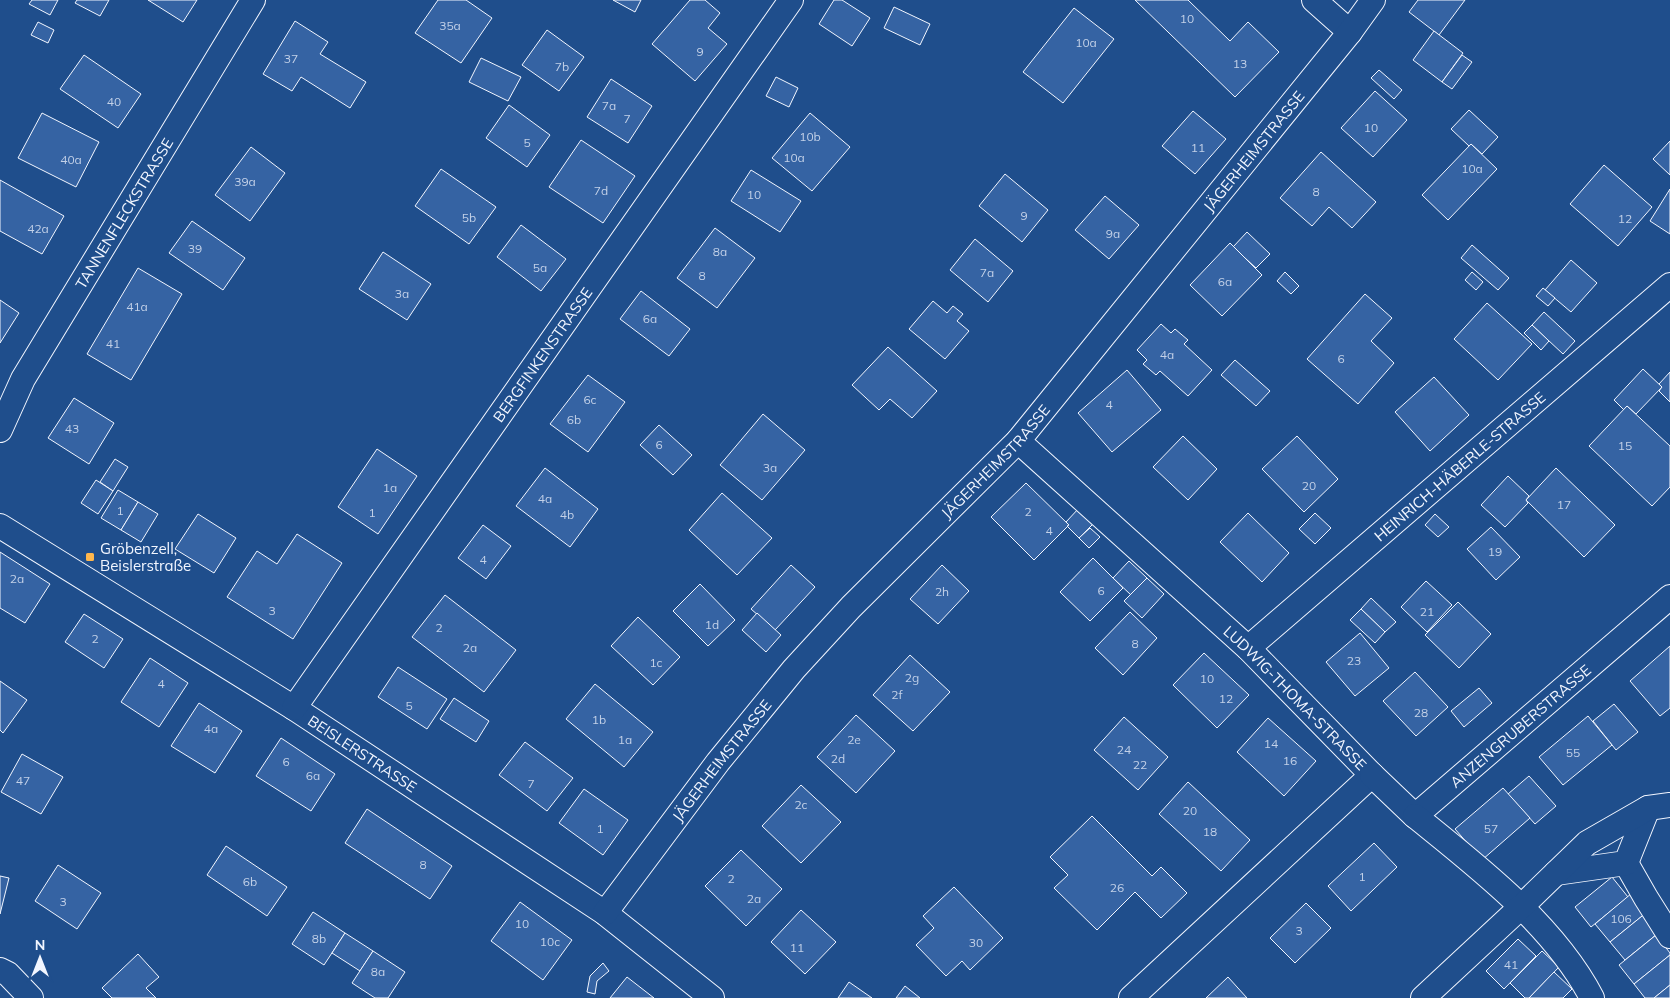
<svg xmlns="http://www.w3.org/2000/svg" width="1670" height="998" viewBox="0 0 1670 998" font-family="Mulish,sans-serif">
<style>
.building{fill:#3563a3;stroke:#f2f6ff}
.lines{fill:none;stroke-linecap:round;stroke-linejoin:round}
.minor-casing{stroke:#f2f6ff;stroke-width:26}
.minor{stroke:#1f4e8c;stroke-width:24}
.poi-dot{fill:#ffb74d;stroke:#1f4e8c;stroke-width:2}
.labels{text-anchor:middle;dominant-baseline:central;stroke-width:4;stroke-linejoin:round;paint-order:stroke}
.number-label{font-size:12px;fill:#c3d1e8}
.street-label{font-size:15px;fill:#f2f6ff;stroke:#1f4e8c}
.poi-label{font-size:15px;fill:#f2f6ff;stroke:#1f4e8c;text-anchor:start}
</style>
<rect width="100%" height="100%" fill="#1f4e8c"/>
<g class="building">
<path d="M32 0H58L50 15 29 4Z"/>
<path d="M77 0H109L100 16 75 3Z"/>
<path d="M148 0H197L183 22Z"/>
<path d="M438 0H466L492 18 461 63 415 33Z"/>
<path d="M613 0H641L635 12Z"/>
<path d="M690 0H705L720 13 708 28 727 44 695 81 652 44Z"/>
<path d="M834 0H842L870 18 852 46 819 24Z"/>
<path d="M1135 0H1188L1230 41 1248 22 1279 52 1235 97Z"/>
<path d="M1418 0H1465L1439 35 1409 12Z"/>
<path d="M894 7 930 24 920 45 884 28Z"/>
<path d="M1074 8 1114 39 1063 103 1023 72Z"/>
<path d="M295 21 328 42 320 54 366 82 350 108 301 77 292 91 263 74Z"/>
<path d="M38 22 54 30 48 43 31 35Z"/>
<path d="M547 30 584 57 559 91 522 65Z"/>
<path d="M1434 31 1463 53 1442 82 1413 60Z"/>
<path d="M84 55 141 94 118 128 60 89Z"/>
<path d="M1462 55 1472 62 1452 89 1442 82Z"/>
<path d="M481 58 521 77 508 101 469 82Z"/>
<path d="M1379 70 1402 90 1394 99 1371 78Z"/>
<path d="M776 77 798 88 789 107 766 96Z"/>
<path d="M611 79 652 106 628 143 587 117Z"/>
<path d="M1375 91 1407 120 1373 157 1341 128Z"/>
<path d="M509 105 550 135 527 167 486 138Z"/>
<path d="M1469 110 1498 137 1482 154 1471 144 1469 146 1451 129Z"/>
<path d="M1193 111 1226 139 1195 174 1162 146Z"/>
<path d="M42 113 99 142 76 187 18 158Z"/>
<path d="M810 113 850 147 812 191 772 158Z"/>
<path d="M581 140 635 176 603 223 549 187Z"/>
<path d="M1670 141V175L1653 159Z"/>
<path d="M1471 144 1497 169 1448 220 1422 195Z"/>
<path d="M251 147 285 173 250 221 215 195Z"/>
<path d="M1321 152 1376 202 1352 228 1329 207 1312 226 1280 198Z"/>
<path d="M1604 165 1652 207 1618 246 1570 204Z"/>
<path d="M441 169 496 207 469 244 415 206Z"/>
<path d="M751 170 801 201 780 232 731 201Z"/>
<path d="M1005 174 1048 210 1022 242 979 206Z"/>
<path d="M0 180 64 216 42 254 0 231Z"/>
<path d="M1670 189V234L1650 221Z"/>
<path d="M1105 196 1139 225 1109 259 1075 230Z"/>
<path d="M192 221 245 258 223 290 169 253Z"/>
<path d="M521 225 566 259 541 291 497 257Z"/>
<path d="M715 228 755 258 717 308 677 278Z"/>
<path d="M1247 232 1270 254 1256 268 1233 247Z"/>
<path d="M975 239 1013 271 988 302 950 270Z"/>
<path d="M1230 243 1262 275 1222 316 1190 285Z"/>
<path d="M1472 245 1509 278 1498 290 1461 258Z"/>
<path d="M383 252 431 284 407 320 359 289Z"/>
<path d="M1571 260 1597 283 1571 312 1545 290Z"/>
<path d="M138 268 182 294 131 380 87 354Z"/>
<path d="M1285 272 1299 286 1291 294 1277 281Z"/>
<path d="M1472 272 1483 282 1476 290 1465 280Z"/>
<path d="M1543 288 1555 298 1548 306 1536 296Z"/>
<path d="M641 291 690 329 669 356 620 319Z"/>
<path d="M1365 294 1392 318 1371 341 1394 363 1358 404 1307 359Z"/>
<path d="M0 300 19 313 0 343Z"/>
<path d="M933 301 947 313 953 306 963 314 957 321 969 331 945 359 909 329Z"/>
<path d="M1487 303 1532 344 1498 380 1454 339Z"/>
<path d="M1544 312 1575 341 1563 354 1532 325Z"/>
<path d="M1161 324 1171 333 1175 329 1188 340 1184 344 1212 370 1188 396 1160 371 1156 375 1143 364 1147 360 1137 350Z"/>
<path d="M1532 325 1549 341 1541 350 1524 333Z"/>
<path d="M888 347 937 391 912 418 890 399 879 410 852 385Z"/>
<path d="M1235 360 1270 391 1256 406 1221 375Z"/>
<path d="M1643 369 1662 387 1636 414 1627 406 1624 410 1614 400Z"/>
<path d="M1127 370 1161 410 1112 452 1078 413Z"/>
<path d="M1670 372V402L1659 391 1662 387 1659 384Z"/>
<path d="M588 375 625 402 588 452 550 424Z"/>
<path d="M1434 377 1469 415 1430 451 1395 412Z"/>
<path d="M74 398 114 423 89 464 48 438Z"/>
<path d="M1627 406 1670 446V487L1652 506 1589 446Z"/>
<path d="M763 414 805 450 762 500 720 465Z"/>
<path d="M659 425 692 455 673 475 640 445Z"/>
<path d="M1183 436 1217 469 1188 500 1153 467Z"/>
<path d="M1297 436 1338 479 1304 512 1262 469Z"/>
<path d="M377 449 417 476 378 534 338 507Z"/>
<path d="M115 459 128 467 113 491 100 482Z"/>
<path d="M545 468 598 509 570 547 516 506Z"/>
<path d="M1556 468 1615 525 1584 557 1526 500Z"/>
<path d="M1508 476 1529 496 1526 500 1528 503 1505 527 1481 505Z"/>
<path d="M96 480 113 491 98 514 81 503Z"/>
<path d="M1026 483 1069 525 1034 560 991 517Z"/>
<path d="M118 490 138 502 121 530 101 518Z"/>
<path d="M722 493 772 538 737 575 689 530Z"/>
<path d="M138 502 158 514 141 542 121 530Z"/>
<path d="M1079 508 1094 523 1079 538 1067 526 1069 525 1066 522Z"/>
<path d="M1248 513 1289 553 1262 582 1220 542Z"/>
<path d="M1315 513 1331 528 1315 544 1299 529Z"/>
<path d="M198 514 236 538 214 573 175 549Z"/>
<path d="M1435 514 1449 527 1438 537 1425 525Z"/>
<path d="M483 525 511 546 486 579 458 558Z"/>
<path d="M1491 527 1520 557 1496 580 1467 549Z"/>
<path d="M1090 528 1100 537 1089 548 1079 538Z"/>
<path d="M297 534 342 563 293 639 227 597 257 551 277 564Z"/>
<path d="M0 552 50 584 25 623 0 608Z"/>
<path d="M1093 558 1123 588 1090 621 1060 592Z"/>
<path d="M1129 561 1147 578 1131 595 1113 578Z"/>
<path d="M791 565 815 587 775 630 751 609Z"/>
<path d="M942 565 969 591 938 624 910 599Z"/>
<path d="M1147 578 1164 594 1142 618 1124 601Z"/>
<path d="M1426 581 1452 605 1427 632 1401 607Z"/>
<path d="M700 584 735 620 708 646 673 611Z"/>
<path d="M445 595 516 650 484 692 412 637Z"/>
<path d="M1371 598 1396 622 1385 632 1361 609Z"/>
<path d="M1458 602 1491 634 1459 668 1425 635Z"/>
<path d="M1361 609 1385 632 1375 643 1350 620Z"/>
<path d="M1130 612 1157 638 1123 675 1095 648Z"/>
<path d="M757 613 781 635 766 652 742 630Z"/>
<path d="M84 614 123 639 104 668 65 642Z"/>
<path d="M638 617 680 657 653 685 611 646Z"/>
<path d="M1360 633 1389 668 1355 696 1326 662Z"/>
<path d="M1670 646V708L1660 716 1630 681Z"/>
<path d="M1204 653 1249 695 1217 728 1173 685Z"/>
<path d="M910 655 950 692 913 731 873 695Z"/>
<path d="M150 658 188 683 159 727 121 702Z"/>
<path d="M398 667 447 699 427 729 378 697Z"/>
<path d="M1415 672 1448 707 1416 736 1383 701Z"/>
<path d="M0 681 27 700 3 733 0 730Z"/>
<path d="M595 684 653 732 624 767 566 719Z"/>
<path d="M1479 688 1492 703 1464 727 1451 711Z"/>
<path d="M454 698 489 721 476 742 440 719Z"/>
<path d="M199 703 242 731 215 773 171 746Z"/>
<path d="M1614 704 1638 732 1616 750 1593 721Z"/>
<path d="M856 715 895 751 856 793 817 757Z"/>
<path d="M1588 716 1612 745 1563 785 1539 757Z"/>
<path d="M1124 717 1168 757 1138 790 1094 750Z"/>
<path d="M1268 718 1316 761 1284 796 1237 752Z"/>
<path d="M281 738 335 774 311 811 256 776Z"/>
<path d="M525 742 573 778 547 811 499 775Z"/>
<path d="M22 754 63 777 41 814 1 792Z"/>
<path d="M1529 776 1556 806 1535 824 1508 794Z"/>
<path d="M1188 782 1250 840 1221 871 1159 814Z"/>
<path d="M801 785 841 822 801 863 762 826Z"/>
<path d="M1503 788 1530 818 1482 860 1455 829Z"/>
<path d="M584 789 628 820 603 855 559 823Z"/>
<path d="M367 809 452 866 430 899 345 843Z"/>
<path d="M1092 816 1152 876 1161 867 1187 893 1161 918 1135 892 1097 930 1054 888 1068 875 1050 857Z"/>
<path d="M1374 843 1397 867 1351 911 1328 886Z"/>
<path d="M226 846 287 887 267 916 207 875Z"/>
<path d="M741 850 782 889 746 926 705 886Z"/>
<path d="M58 865 101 893 77 929 35 901Z"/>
<path d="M0 876 9 878 0 914Z"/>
<path d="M1612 877 1628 897 1591 927 1575 907Z"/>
<path d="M954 887 1003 938 970 970 962 961 946 976 916 945 934 928 923 916Z"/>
<path d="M1632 893 1647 912 1610 942 1595 924Z"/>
<path d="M520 902 572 940 543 980 491 941Z"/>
<path d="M1306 903 1331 928 1295 963 1270 938Z"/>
<path d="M801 910 836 942 805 974 771 942Z"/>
<path d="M313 912 345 933 324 965 292 944Z"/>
<path d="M1647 912 1662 930 1625 960 1610 942Z"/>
<path d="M345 933 373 951 360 971 332 953Z"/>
<path d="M1656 935 1670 953V955L1634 984 1619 965Z"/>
<path d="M1518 939 1536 956 1504 989 1486 971Z"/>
<path d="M373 951 405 972 388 998H375L352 983Z"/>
<path d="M1542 951 1559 967 1529 998H1525L1510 983Z"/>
<path d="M138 954 159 977 146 988 156 998H112L102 988Z"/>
<path d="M1670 955V985L1654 998H1645L1634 984Z"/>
<path d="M603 963 609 971 597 981 595 994 587 992 590 976Z"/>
<path d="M1554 972 1572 989 1563 998H1529Z"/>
<path d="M627 977 654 998H610Z"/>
<path d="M1228 977 1247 998H1206Z"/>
<path d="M849 982 872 998H838Z"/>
<path d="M1670 985V998H1654Z"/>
<path d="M905 986 920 998H896Z"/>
</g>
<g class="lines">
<g class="minor-casing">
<g id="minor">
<path d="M1314 0 1350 32"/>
<path id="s1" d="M0 430 23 379 253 0"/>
<path id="s2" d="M1018 441 1248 648 1372 775 1131 998"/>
<path id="s3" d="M0 526 294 708 605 913 712 998"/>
<path id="s4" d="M1248 648 1670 285"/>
<path id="s5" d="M294 708 791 0"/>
<path id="s6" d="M1372 775 1415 816 1670 597"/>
<path d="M1415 816C1478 867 1554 925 1592 998"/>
<path d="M1626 863 1646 898 1670 936"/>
<path d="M1556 873 1626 863 1648 808"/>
<path id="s7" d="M605 913 718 762 794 669 851 607 1018 441 1350 32 1373 0"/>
<path d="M0 970 8 974 31 998"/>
<path d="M1423 998 1522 906 1587 843 1648 808 1670 805"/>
</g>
</g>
<use href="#minor" class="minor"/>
</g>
<rect class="poi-dot" x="85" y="552" width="10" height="10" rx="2.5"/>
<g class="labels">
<g class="number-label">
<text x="1187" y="18">10</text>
<text x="450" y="25">35a</text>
<text x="1086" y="42">10a</text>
<text x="700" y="51">9</text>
<text x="291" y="58">37</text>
<text x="1240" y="63">13</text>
<text x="562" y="66">7b</text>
<text x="114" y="101">40</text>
<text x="609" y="105">7a</text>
<text x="627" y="118">7</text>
<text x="1371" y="127">10</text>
<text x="810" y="136">10b</text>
<text x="527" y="142">5</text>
<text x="1198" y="147">11</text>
<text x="794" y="157">10a</text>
<text x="71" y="159">40a</text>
<text x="1472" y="168">10a</text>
<text x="245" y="181">39a</text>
<text x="601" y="190">7d</text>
<text x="1316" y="191">8</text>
<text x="754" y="194">10</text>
<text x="1024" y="215">9</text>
<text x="469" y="217">5b</text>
<text x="1625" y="218">12</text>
<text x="38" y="228">42a</text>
<text x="1113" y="233">9a</text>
<text x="195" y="248">39</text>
<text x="720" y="251">8a</text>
<text x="540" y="267">5a</text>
<text x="987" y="272">7a</text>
<text x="702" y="275">8</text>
<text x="1225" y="281">6a</text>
<text x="402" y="293">3a</text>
<text x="137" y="306">41a</text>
<text x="650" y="318">6a</text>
<text x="113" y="343">41</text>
<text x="1167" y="354">4a</text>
<text x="1341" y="358">6</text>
<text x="590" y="399">6c</text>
<text x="1109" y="404">4</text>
<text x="574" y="419">6b</text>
<text x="72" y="428">43</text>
<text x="659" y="444">6</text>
<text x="1625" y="445">15</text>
<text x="770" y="467">3a</text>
<text x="1309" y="485">20</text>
<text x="390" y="487">1a</text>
<text x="545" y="498">4a</text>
<text x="1564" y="504">17</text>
<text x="120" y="510">1</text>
<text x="1028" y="511">2</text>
<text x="372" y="512">1</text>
<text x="567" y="514">4b</text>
<text x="1049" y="530">4</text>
<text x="1495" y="551">19</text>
<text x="483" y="559">4</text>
<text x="17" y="578">2a</text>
<text x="1101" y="590">6</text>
<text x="942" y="591">2h</text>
<text x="272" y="610">3</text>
<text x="1427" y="611">21</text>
<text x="712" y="624">1d</text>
<text x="439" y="627">2</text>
<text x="95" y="638">2</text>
<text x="1135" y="643">8</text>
<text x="470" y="647">2a</text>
<text x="1354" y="660">23</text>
<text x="656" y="662">1c</text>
<text x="912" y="677">2g</text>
<text x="1207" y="678">10</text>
<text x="161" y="683">4</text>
<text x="897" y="694">2f</text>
<text x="1226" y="698">12</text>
<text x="409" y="705">5</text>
<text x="1421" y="712">28</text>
<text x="599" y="719">1b</text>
<text x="211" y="728">4a</text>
<text x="625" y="739">1a</text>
<text x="854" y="739">2e</text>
<text x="1271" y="743">14</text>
<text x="1124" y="749">24</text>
<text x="1573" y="752">55</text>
<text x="838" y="758">2d</text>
<text x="1290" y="760">16</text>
<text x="286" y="761">6</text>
<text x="1140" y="764">22</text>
<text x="313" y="775">6a</text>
<text x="23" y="780">47</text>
<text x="531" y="783">7</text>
<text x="801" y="804">2c</text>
<text x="1190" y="810">20</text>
<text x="600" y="828">1</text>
<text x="1491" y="828">57</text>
<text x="1210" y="831">18</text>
<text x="423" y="864">8</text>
<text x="1362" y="876">1</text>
<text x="731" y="878">2</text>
<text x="250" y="881">6b</text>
<text x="1117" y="887">26</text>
<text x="754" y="898">2a</text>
<text x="63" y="901">3</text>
<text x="1621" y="918">106</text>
<text x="522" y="923">10</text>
<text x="1299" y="930">3</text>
<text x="319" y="938">8b</text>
<text x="550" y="941">10c</text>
<text x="976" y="942">30</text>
<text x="797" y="947">11</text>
<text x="1511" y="964">41</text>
<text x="378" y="971">8a</text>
</g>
<g class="street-label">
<text stroke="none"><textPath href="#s7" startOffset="1002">JÄGERHEIMSTRASSE</textPath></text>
<text stroke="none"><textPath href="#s1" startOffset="250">TANNENFLECKSTRASSE</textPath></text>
<text stroke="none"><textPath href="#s5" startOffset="432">BERGFINKENSTRASSE</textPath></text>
<text stroke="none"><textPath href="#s7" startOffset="598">JÄGERHEIMSTRASSE</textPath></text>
<text stroke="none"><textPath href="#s4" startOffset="279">HEINRICH-HÄBERLE-STRASSE</textPath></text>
<text stroke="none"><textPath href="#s2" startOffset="378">LUDWIG-THOMA-STRASSE</textPath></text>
<text stroke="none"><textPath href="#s6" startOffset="198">ANZENGRUBERSTRASSE</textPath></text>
<text stroke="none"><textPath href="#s3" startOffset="428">BEISLERSTRASSE</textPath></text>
<text stroke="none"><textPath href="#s7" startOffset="192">JÄGERHEIMSTRASSE</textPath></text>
</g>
<g class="poi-label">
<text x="100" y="548">Gröbenzell,<tspan x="100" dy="17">Beislerstraße</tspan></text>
</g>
</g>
<g transform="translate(40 958)" stroke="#1f4e8c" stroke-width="4" paint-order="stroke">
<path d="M0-4L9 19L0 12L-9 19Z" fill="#f2f6ff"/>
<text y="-8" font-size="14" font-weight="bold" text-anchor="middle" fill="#f2f6ff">N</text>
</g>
</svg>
